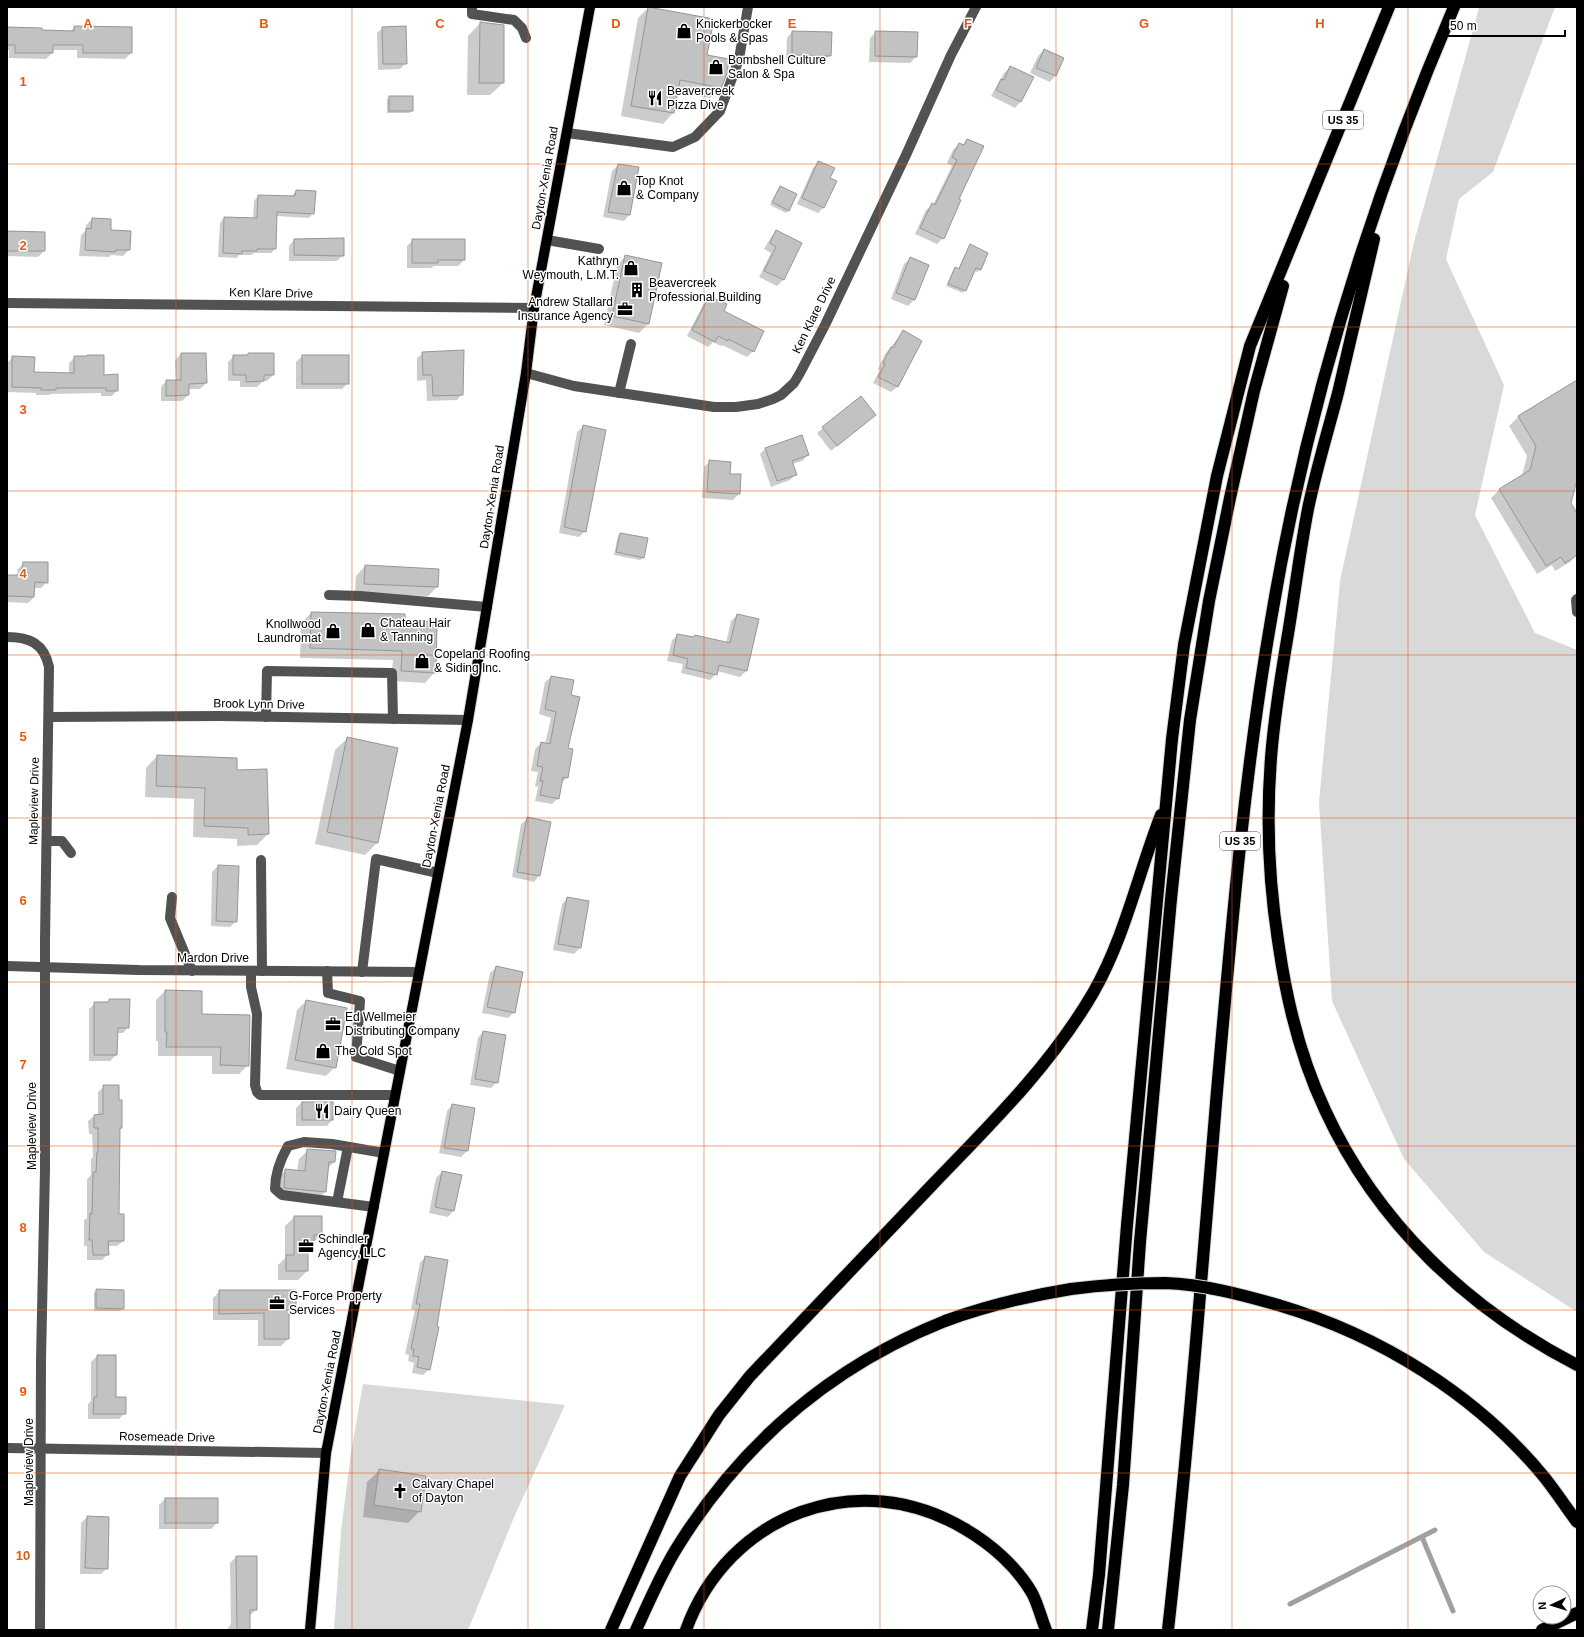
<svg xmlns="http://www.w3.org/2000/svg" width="1584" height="1637" viewBox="0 0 1584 1637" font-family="Helvetica,sans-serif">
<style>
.green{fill:#d9d9d9}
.shadow{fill:#0003}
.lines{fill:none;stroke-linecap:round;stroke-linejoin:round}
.stream{stroke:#a0a0a0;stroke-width:5}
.building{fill:#c2c2c2;stroke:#969696}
.major-casing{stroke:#dbdbdb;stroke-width:12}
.highway-casing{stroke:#dbdbdb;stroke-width:14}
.minor{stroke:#525252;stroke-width:10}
.major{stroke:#000;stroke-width:10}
.highway{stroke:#000;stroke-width:12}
.highway-bridge-casing{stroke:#dbdbdb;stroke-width:14;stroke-linecap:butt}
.highway-bridge{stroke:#000;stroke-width:12}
.grid{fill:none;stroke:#e8590c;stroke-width:1;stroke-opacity:0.55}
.labels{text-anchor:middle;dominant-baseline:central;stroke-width:3;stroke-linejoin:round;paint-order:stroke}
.shield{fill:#fff;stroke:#4c4c4c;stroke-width:1}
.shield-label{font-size:11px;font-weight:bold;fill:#000}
.poi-label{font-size:12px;fill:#000;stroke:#fff;text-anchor:start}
.street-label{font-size:12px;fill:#000;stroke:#fff}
.grid-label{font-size:13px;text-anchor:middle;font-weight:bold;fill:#e8590c;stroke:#fff;stroke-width:3;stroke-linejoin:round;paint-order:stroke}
</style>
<rect width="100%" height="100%" fill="#fff"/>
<g class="green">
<path d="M1555 7 1493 172 1459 199 1446 259 1504 385 1475 515 1535 633 1577 650V1312L1484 1252 1404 1159 1332 1001 1319 802 1340 581 1414 242 1479 8Z"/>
<path d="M363 1384 565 1405 515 1515 468 1630H334L341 1531 351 1453Z"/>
</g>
<g class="shadow">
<path d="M649 7 713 19 706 56 721 87 710 98 677 92 673 113 663 124 621 116 638 18Z"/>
<path d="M480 23 503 26V83L490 95H467L468 36Z"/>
<path d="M74 27 131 53 125 59 77 58V50H52V53L46 59 9 58V50H7V28L41 31 70 32Z"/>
<path d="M383 28 406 63 400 69 378 70 377 33Z"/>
<path d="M792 32 830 55 824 61 786 60 787 38Z"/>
<path d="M876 32 916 33V57L910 63 869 62 870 38Z"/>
<path d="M1044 50 1055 76 1050 82 1030 73 1038 56Z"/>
<path d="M1010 67 1020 102 1015 108 991 96 1004 73Z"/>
<path d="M390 97 412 111 409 113H387V99Z"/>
<path d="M968 140 958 199 943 238 937 244 915 234 926 210 933 205 952 166 947 163 953 150 959 144 962 145Z"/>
<path d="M819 162 829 179 824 207 818 213 797 204 813 168Z"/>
<path d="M618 165 629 215 624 221 603 217 612 171Z"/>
<path d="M780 187 789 210 786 213 770 205Z"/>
<path d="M296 191 313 213 309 218 276 216 275 249 271 253H254L251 255H239L237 258 218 257 220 223 224 218 253 219 254 201 258 196 291 197Z"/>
<path d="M92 219 110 231 129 250 123 256 111 255 109 257 79 256 81 235 86 230V225Z"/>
<path d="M776 231 801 243 783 280 777 286 759 277 771 253 764 249 771 237Z"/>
<path d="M7 232 44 251 38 257 7 256Z"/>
<path d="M294 240 343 255 337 261H289V246Z"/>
<path d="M413 240 464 260 458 266H434L431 268H407V246Z"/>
<path d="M970 246 987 253 980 270 977 272 973 270 965 290 963 293 946 286 953 271 955 268 958 269 968 248Z"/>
<path d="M626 256 648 324 639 333 604 325 617 265Z"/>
<path d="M910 259 927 265 914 300 908 306 891 299 904 264Z"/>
<path d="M710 297 753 351 747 357 722 345 721 346 713 342 708 347 687 336 704 303Z"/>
<path d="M903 332 921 341 897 387 891 392 873 383 880 370 878 369 885 354Z"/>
<path d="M423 353 462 394 457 400 427 401 426 380 417 381V358Z"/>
<path d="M181 354 206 383 200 389H188V395L182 401H161V387L166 381H176L175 360Z"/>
<path d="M234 356 273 375 267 381H263L257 387H240V381H228V362Z"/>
<path d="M302 356H348V383L342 389H296V362Z"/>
<path d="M13 357 33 373 69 374V363L75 357 103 376 117 390 112 396H101V393L50 394 49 395H36V393L7 392V363Z"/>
<path d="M1577 382V477L1570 503 1577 515V555L1570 562 1555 571 1552 565 1537 574 1491 498 1500 489 1522 476 1527 456 1509 426 1518 417Z"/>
<path d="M874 415 831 451 817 433 823 428Z"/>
<path d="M583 427 585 531 579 537 559 533 577 432Z"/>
<path d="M766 448 808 455 802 461 792 464 796 474 790 480 771 487 760 454Z"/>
<path d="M710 461 729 475 739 494 733 500 702 498 704 467Z"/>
<path d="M620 534 643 558 640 560 614 555 618 536Z"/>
<path d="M24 563 47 582 41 588H34V597L28 603 7 602V576H17L18 569Z"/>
<path d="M365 566 437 587 428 596 355 593 356 576Z"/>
<path d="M311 613 404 621 435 672 425 683 391 681 393 660 300 658 301 623Z"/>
<path d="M737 615 758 620 746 671 740 677 717 671 716 674 710 680 681 673 683 664 667 661 672 640 678 635 726 643 731 621Z"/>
<path d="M551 677 570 696 567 778 561 783 558 798 552 804 535 801 538 787 535 786 538 772 531 771 535 749 541 743 545 744 551 718 539 714 545 682Z"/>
<path d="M348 738 377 843 365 855 315 844 335 750Z"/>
<path d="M157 756 236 771 268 834 257 845 237 846V839L193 837 194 799 145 797 146 768Z"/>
<path d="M527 819 539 876 534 882 512 877 521 824Z"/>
<path d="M218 866 236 921 230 927 211 926 212 872Z"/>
<path d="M568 898 588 902 580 948 574 954 553 950 562 904Z"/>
<path d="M496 968 514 1012 508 1018 482 1013 490 973Z"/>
<path d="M165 991 201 1015 248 1065 239 1074H212V1056H158V1041H156V1000Z"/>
<path d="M110 1000 128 1027 123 1033H117L116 1055 110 1061H89V1009L95 1003H106Z"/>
<path d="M306 1001 335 1067 326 1076 286 1069 297 1010Z"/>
<path d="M483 1032 497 1082 491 1088 470 1085 478 1038Z"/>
<path d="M104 1086 118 1101 121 1128 119 1131 118 1215 123 1241 117 1246H107L108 1254 102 1260H87V1246H84V1220L87 1218V1179L91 1175V1159L93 1157 92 1134H89L88 1121 94 1116H98V1092Z"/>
<path d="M302 1102 332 1120 327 1126H296V1108Z"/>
<path d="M452 1105 467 1151 461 1157 439 1153 447 1111Z"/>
<path d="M308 1150 334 1162 328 1168 325 1192 316 1201 275 1197 277 1179 286 1170 297 1171 299 1159Z"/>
<path d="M442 1172 453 1211 448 1217 429 1213 436 1178Z"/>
<path d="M294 1217 321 1234 307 1251V1271L298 1280H278V1265L285 1258V1226Z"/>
<path d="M425 1257 429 1369 423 1375 412 1373 414 1363 408 1361 409 1355 405 1354 415 1310 411 1309 420 1263Z"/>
<path d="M97 1290 123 1308 120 1311H94V1293Z"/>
<path d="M220 1291 295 1310 288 1317V1339L281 1346H258V1320H213V1298Z"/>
<path d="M97 1356 115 1398 125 1413 119 1419H88V1404L91 1401V1362Z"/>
<path d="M380 1470 420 1511 408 1523 363 1517 367 1482Z"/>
<path d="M165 1499H217V1523L211 1529H159V1505Z"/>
<path d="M87 1517 107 1568 101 1574H80L81 1523Z"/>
<path d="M236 1557 256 1610 249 1616V1630H228V1628L231 1624 230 1563Z"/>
</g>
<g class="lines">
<g class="stream">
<path d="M1422 1537 1453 1611"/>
<path d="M1290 1604 1435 1530"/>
</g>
</g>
<g class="building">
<path d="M648 7 714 19 707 55 729 59 727 74 721 88 680 80 674 113 631 106Z"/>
<path d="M480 22 504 25V83H479Z"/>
<path d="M74 26 132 27V53H83V45H53V53H15V45H7V27L42 28V30L74 31Z"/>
<path d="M406 26 407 64H383L382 27Z"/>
<path d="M792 31 832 32 831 56 792 55Z"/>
<path d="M875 31 918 32 917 57 875 56Z"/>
<path d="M1044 49 1064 58 1056 76 1036 68Z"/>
<path d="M1010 66 1034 77 1021 102 996 90 1001 79 1004 80Z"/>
<rect x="389" y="96" width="24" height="15"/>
<path d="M967 139 984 146 959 199 961 200 944 239 920 228 932 203 935 205 957 160 952 157 959 143 964 145Z"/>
<path d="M818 161 835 168 830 178 837 181 824 208 802 198Z"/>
<path d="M618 164 639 167 630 215 608 212Z"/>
<path d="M780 186 797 194 789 211 772 202Z"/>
<path d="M296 190 316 191 314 214 277 212 276 249H257V251H242V254L223 253 224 217 257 218 258 195 295 196Z"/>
<path d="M92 218 111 219V230L131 231 130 250H116L115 252 85 250 86 228 91 229Z"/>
<path d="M776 230 802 243 784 280 764 271 776 247 770 243Z"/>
<path d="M7 231 45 232V251H7Z"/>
<path d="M344 238V256L294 255V239Z"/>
<path d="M412 239H465V260H438V263H412Z"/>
<path d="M970 244 988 253 981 270 976 268 966 291 948 284 955 267 959 269Z"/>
<path d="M625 255 662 263 649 324 612 316Z"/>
<path d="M910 257 929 265 915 300 896 293Z"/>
<path d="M709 296 727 304 724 311 764 331 754 352 728 339V341L718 336 715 342 692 330Z"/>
<path d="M903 330 922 341 898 387 878 377 885 364 883 363 891 347 893 348Z"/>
<path d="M464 350 463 395 433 396 432 375H423L422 352Z"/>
<path d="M181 353H206L207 383 189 384V395L166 396V380H181Z"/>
<path d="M248 353H274V375H264V381L246 382V375H233V355H248Z"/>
<path d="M87 355H104V375L118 374V391H106V388H56V390H41V388L12 387V356L35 357 34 372 74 373V356H87Z"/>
<rect x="302" y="355" width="47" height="29"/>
<path d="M1577 380V480L1571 503 1577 513V555L1565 563 1561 557 1546 566 1499 489 1530 470 1536 446 1518 416Z"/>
<path d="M861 396 876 415 837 446 822 427Z"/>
<path d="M583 425 606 430 586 532 564 527Z"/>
<path d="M802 435 809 455 792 461 797 475 777 481 765 448Z"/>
<path d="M709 460 731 462 730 474H741L740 494 707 492Z"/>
<path d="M620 533 648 538 644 558 616 552Z"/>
<path d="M23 562H48V583L35 582 34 597 7 596V575H21Z"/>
<path d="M365 565 439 569 438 587 364 584Z"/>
<path d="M311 612 405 614V620L437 622 436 673 401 671 402 651 310 648Z"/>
<path d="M737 614 759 619 747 671 719 665 717 675 686 668 688 659 673 655 677 634 694 637 695 635 730 643Z"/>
<path d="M551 676 574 680 571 695 580 697 568 748 573 749 568 778 563 777 559 799 540 795 543 781H540L543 767 537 766 541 742 550 744 556 712 545 709Z"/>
<path d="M347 737 398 748 378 843 327 832Z"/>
<path d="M157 755 237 758V770L267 769 269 834 248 835V828L204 826 205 788 156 786Z"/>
<path d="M527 817 551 822 540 876 517 872Z"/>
<path d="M218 865 239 866 237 922 216 921Z"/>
<path d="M567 897 589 901 581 948 558 944Z"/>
<path d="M496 966 523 972 515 1013 487 1007Z"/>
<path d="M165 990 202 991V1014L250 1015 249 1066 220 1065 221 1047H166L167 1032H165Z"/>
<path d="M109 999H130L129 1028H118L117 1055H94V1002H109Z"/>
<path d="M306 1000 347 1008 336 1068 295 1060Z"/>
<path d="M483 1031 506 1035 498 1083 475 1079Z"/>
<path d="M103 1085H119V1100H122V1128H120L119 1214H124V1241H108L109 1255H93L92 1240H89L90 1213 92 1214 93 1172H96L97 1152H98V1128H94V1115L103 1114Z"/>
<rect x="302" y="1102" width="31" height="18"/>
<path d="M452 1104 475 1108 468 1151 444 1148Z"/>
<path d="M307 1149 336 1151 335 1162H329L326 1192 284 1188 285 1169 305 1171Z"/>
<path d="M442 1171 462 1175 454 1211 435 1207Z"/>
<path d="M294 1216H322V1235H314V1246H308V1271H286V1255H294Z"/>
<path d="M425 1256 448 1260 437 1326 439 1327 430 1370 417 1367 419 1357 413 1356 414 1349H411L420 1304H416Z"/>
<path d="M96 1289 124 1290V1309L96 1308Z"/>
<path d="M219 1290H296V1310L289 1311V1339H264V1313L219 1314Z"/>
<path d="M97 1355H116V1397H126V1414H93L94 1397H97Z"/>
<path d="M379 1469 426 1476 421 1512 374 1505Z"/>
<rect x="165" y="1498" width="53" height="25"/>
<path d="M87 1516 109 1517 108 1569 85 1568Z"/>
<path d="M236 1556H257V1610H250V1630H237Z"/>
</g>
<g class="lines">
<g class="major-casing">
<path id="major" d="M310 1630 326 1453 468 720 526 373 534 308 590 7"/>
</g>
<g class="highway-casing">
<g id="highway">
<path d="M1374 239C1362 291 1350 342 1338 393 1328 431 1316 470 1308 509 1300 550 1295 592 1288 634 1281 675 1274 717 1271 758 1266 821 1269 885 1279 947 1287 1003 1301 1059 1325 1110 1377 1223 1468 1309 1577 1365"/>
<path d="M1278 1305C1380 1335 1477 1395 1545 1478 1556 1492 1566 1507 1577 1522"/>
<path d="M611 1630 680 1476 719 1415 750 1376C811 1312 873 1247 934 1183 991 1124 1051 1065 1093 993 1125 937 1138 874 1161 815"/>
<path d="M636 1630C649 1602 661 1573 678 1546 742 1443 832 1366 945 1321 986 1306 1028 1296 1071 1289"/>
<path d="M686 1630C728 1514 858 1465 965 1529 991 1544 1017 1567 1032 1593 1038 1604 1041 1618 1046 1630"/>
<path d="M1092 1630 1099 1575 1127 1225 1172 739 1184 645 1217 476 1250 346 1389 7"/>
<path d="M1108 1630 1123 1485 1140 1242 1171 899 1190 720 1209 601 1230 498 1254 391 1283 286"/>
<path d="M1168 1630C1188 1451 1202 1271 1217 1091 1231 933 1244 776 1271 620 1306 410 1370 203 1454 7"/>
<path d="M1542 1630 1577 1613"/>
</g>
</g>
<g class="minor">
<path d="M472 7V14L514 20 522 28 526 38"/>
<path d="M567 133 673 147 695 137 720 111 739 59 748 7"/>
<path d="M547 240 599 249"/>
<path d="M7 303 534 308"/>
<path d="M526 373 574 386 714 407H736L758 404 773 399 781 395 794 383 800 373 825 325 906 155 951 55 976 7"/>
<path d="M619 393 631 344"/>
<path d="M329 595 360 596 487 607"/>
<path d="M1577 599 1576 600 1577 612"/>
<path d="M7 637C29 637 44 643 49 667L45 940V1169L41 1360 40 1630"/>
<path d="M49 717 219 716 468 720"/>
<path d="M266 717 267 671 392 673 393 719"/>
<path d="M47 841H62L71 853"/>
<path d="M261 860 262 971"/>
<path d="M172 897 170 918 192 971"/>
<path d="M7 966 139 970 419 972"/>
<path d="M251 971V987L257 1014 255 1085 257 1092 260 1095H395"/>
<path d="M327 971 328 993 360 1001 356 1057 400 1071"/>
<path d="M362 972 376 859 438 873"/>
<path d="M337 1202 348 1147"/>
<path d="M374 1207 282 1195 275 1189C275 1173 280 1160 288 1146L304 1142 332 1144 384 1153"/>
<path d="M7 1448 326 1453"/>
</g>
<use href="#major" class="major"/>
<use href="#highway" class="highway"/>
<g class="highway-bridge-casing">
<path id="highway-bridge" d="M1071 1289C1102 1285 1133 1283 1165 1283 1202 1284 1243 1295 1278 1305"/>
</g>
<use href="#highway-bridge" class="highway-bridge"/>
</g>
<path class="grid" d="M176 7V1630M352 7V1630M528 7V1630M704 7V1630M880 7V1630M1056 7V1630M1232 7V1630M1408 7V1630M7 164H1577M7 327H1577M7 491H1577M7 655H1577M7 818H1577M7 982H1577M7 1146H1577M7 1310H1577M7 1473H1577"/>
<defs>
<g id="shop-bare" transform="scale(1.2)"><path d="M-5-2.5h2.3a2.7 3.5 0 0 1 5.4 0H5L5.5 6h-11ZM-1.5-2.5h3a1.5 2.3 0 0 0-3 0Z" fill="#000" stroke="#fff" stroke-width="2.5" paint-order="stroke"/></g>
<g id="restaurant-bare" transform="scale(1.2)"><path d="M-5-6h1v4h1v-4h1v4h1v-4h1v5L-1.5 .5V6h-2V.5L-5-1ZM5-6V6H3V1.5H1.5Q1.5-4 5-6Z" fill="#000" stroke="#fff" stroke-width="2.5" paint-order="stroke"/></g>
<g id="building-bare" transform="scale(1.2)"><path d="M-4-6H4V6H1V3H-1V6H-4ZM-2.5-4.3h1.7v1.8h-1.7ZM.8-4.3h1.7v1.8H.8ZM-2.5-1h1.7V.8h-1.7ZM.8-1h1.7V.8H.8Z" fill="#000" stroke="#fff" stroke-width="2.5" paint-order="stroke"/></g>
<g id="office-bare" transform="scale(1.2)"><path d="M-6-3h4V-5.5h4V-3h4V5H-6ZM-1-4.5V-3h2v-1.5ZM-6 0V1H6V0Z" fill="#000" stroke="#fff" stroke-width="2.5" paint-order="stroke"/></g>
<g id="church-bare" transform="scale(1.2)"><path d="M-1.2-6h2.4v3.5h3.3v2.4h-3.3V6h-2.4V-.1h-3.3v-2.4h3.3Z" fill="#000" stroke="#fff" stroke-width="2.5" paint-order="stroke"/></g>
</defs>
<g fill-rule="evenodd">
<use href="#shop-bare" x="684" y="31"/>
<use href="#shop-bare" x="716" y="67"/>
<use href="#restaurant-bare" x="655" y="98"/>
<use href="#shop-bare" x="624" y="188"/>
<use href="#shop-bare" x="631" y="268"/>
<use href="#building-bare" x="637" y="290"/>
<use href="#office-bare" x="625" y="309"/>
<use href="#shop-bare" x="368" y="630"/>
<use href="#shop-bare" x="333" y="631"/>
<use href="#shop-bare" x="422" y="661"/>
<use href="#office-bare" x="333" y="1024"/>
<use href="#shop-bare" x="323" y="1051"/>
<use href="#restaurant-bare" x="322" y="1111"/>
<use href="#office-bare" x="306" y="1246"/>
<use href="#office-bare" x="277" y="1303"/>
<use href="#church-bare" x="400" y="1491"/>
</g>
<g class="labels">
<g class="shield">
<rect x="1323" y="111" width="40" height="18" rx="3"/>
<rect x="1220" y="832" width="40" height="18" rx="3"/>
</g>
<g class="shield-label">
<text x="1343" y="120">US 35</text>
<text x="1240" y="841">US 35</text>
</g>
<g class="poi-label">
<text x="696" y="24">Knickerbocker<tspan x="696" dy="14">Pools &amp; Spas</tspan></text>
<text x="728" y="60">Bombshell Culture<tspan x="728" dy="14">Salon &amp; Spa</tspan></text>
<text x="667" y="91">Beavercreek<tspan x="667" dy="14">Pizza Dive</tspan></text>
<text x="636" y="181">Top Knot<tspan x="636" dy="14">&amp; Company</tspan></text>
<text x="619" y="261" text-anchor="end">Kathryn<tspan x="619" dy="14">Weymouth, L.M.T.</tspan></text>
<text x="649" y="283">Beavercreek<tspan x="649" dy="14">Professional Building</tspan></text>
<text x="613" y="302" text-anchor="end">Andrew Stallard<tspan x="613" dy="14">Insurance Agency</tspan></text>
<text x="380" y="623">Chateau Hair<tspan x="380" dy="14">&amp; Tanning</tspan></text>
<text x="321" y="624" text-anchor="end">Knollwood<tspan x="321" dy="14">Laundromat</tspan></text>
<text x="434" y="654">Copeland Roofing<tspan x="434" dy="14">&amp; Siding Inc.</tspan></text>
<text x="345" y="1017">Ed Wellmeier<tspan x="345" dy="14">Distributing Company</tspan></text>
<text x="335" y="1051">The Cold Spot</text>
<text x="334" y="1111">Dairy Queen</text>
<text x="318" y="1239">Schindler<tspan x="318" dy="14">Agency, LLC</tspan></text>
<text x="289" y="1296">G-Force Property<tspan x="289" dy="14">Services</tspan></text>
<text x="412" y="1484">Calvary Chapel<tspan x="412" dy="14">of Dayton</tspan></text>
</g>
<g class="street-label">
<text transform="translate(545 178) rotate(-80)">Dayton-Xenia Road</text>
<text transform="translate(271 293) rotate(1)">Ken Klare Drive</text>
<text transform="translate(814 315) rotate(-64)">Ken Klare Drive</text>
<text transform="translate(492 497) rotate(-81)">Dayton-Xenia Road</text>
<text transform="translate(259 704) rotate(1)">Brook Lynn Drive</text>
<text transform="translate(34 801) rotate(-89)">Mapleview Drive</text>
<text transform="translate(436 816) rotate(-79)">Dayton-Xenia Road</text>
<text x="213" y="958">Mardon Drive</text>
<text transform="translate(32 1126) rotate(-90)">Mapleview Drive</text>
<text transform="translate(327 1382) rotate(-79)">Dayton-Xenia Road</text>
<text transform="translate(167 1437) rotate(1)">Rosemeade Drive</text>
<text transform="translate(29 1462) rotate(-90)">Mapleview Drive</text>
</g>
</g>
<g class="grid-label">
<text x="88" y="28">A</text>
<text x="264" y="28">B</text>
<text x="440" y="28">C</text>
<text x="616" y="28">D</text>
<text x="792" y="28">E</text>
<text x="968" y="28">F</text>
<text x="1144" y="28">G</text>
<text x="1320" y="28">H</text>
<text x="23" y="86">1</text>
<text x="23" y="250">2</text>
<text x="23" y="414">3</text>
<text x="23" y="578">4</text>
<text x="23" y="741">5</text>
<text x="23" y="905">6</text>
<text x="23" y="1069">7</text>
<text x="23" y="1232">8</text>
<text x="23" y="1396">9</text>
<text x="23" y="1560">10</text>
</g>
<rect width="1584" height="1637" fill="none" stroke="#000000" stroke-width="16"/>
<g transform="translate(1552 1605) rotate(266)"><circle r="19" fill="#ffffff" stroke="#999999"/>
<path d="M0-3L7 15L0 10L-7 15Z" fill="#000000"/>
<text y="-6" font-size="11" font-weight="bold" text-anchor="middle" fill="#000000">N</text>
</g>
<path d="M1444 30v6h121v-6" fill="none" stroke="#000000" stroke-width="2"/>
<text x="1450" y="30" font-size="12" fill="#000000" stroke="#ffffff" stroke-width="3" paint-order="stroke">50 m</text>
</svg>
